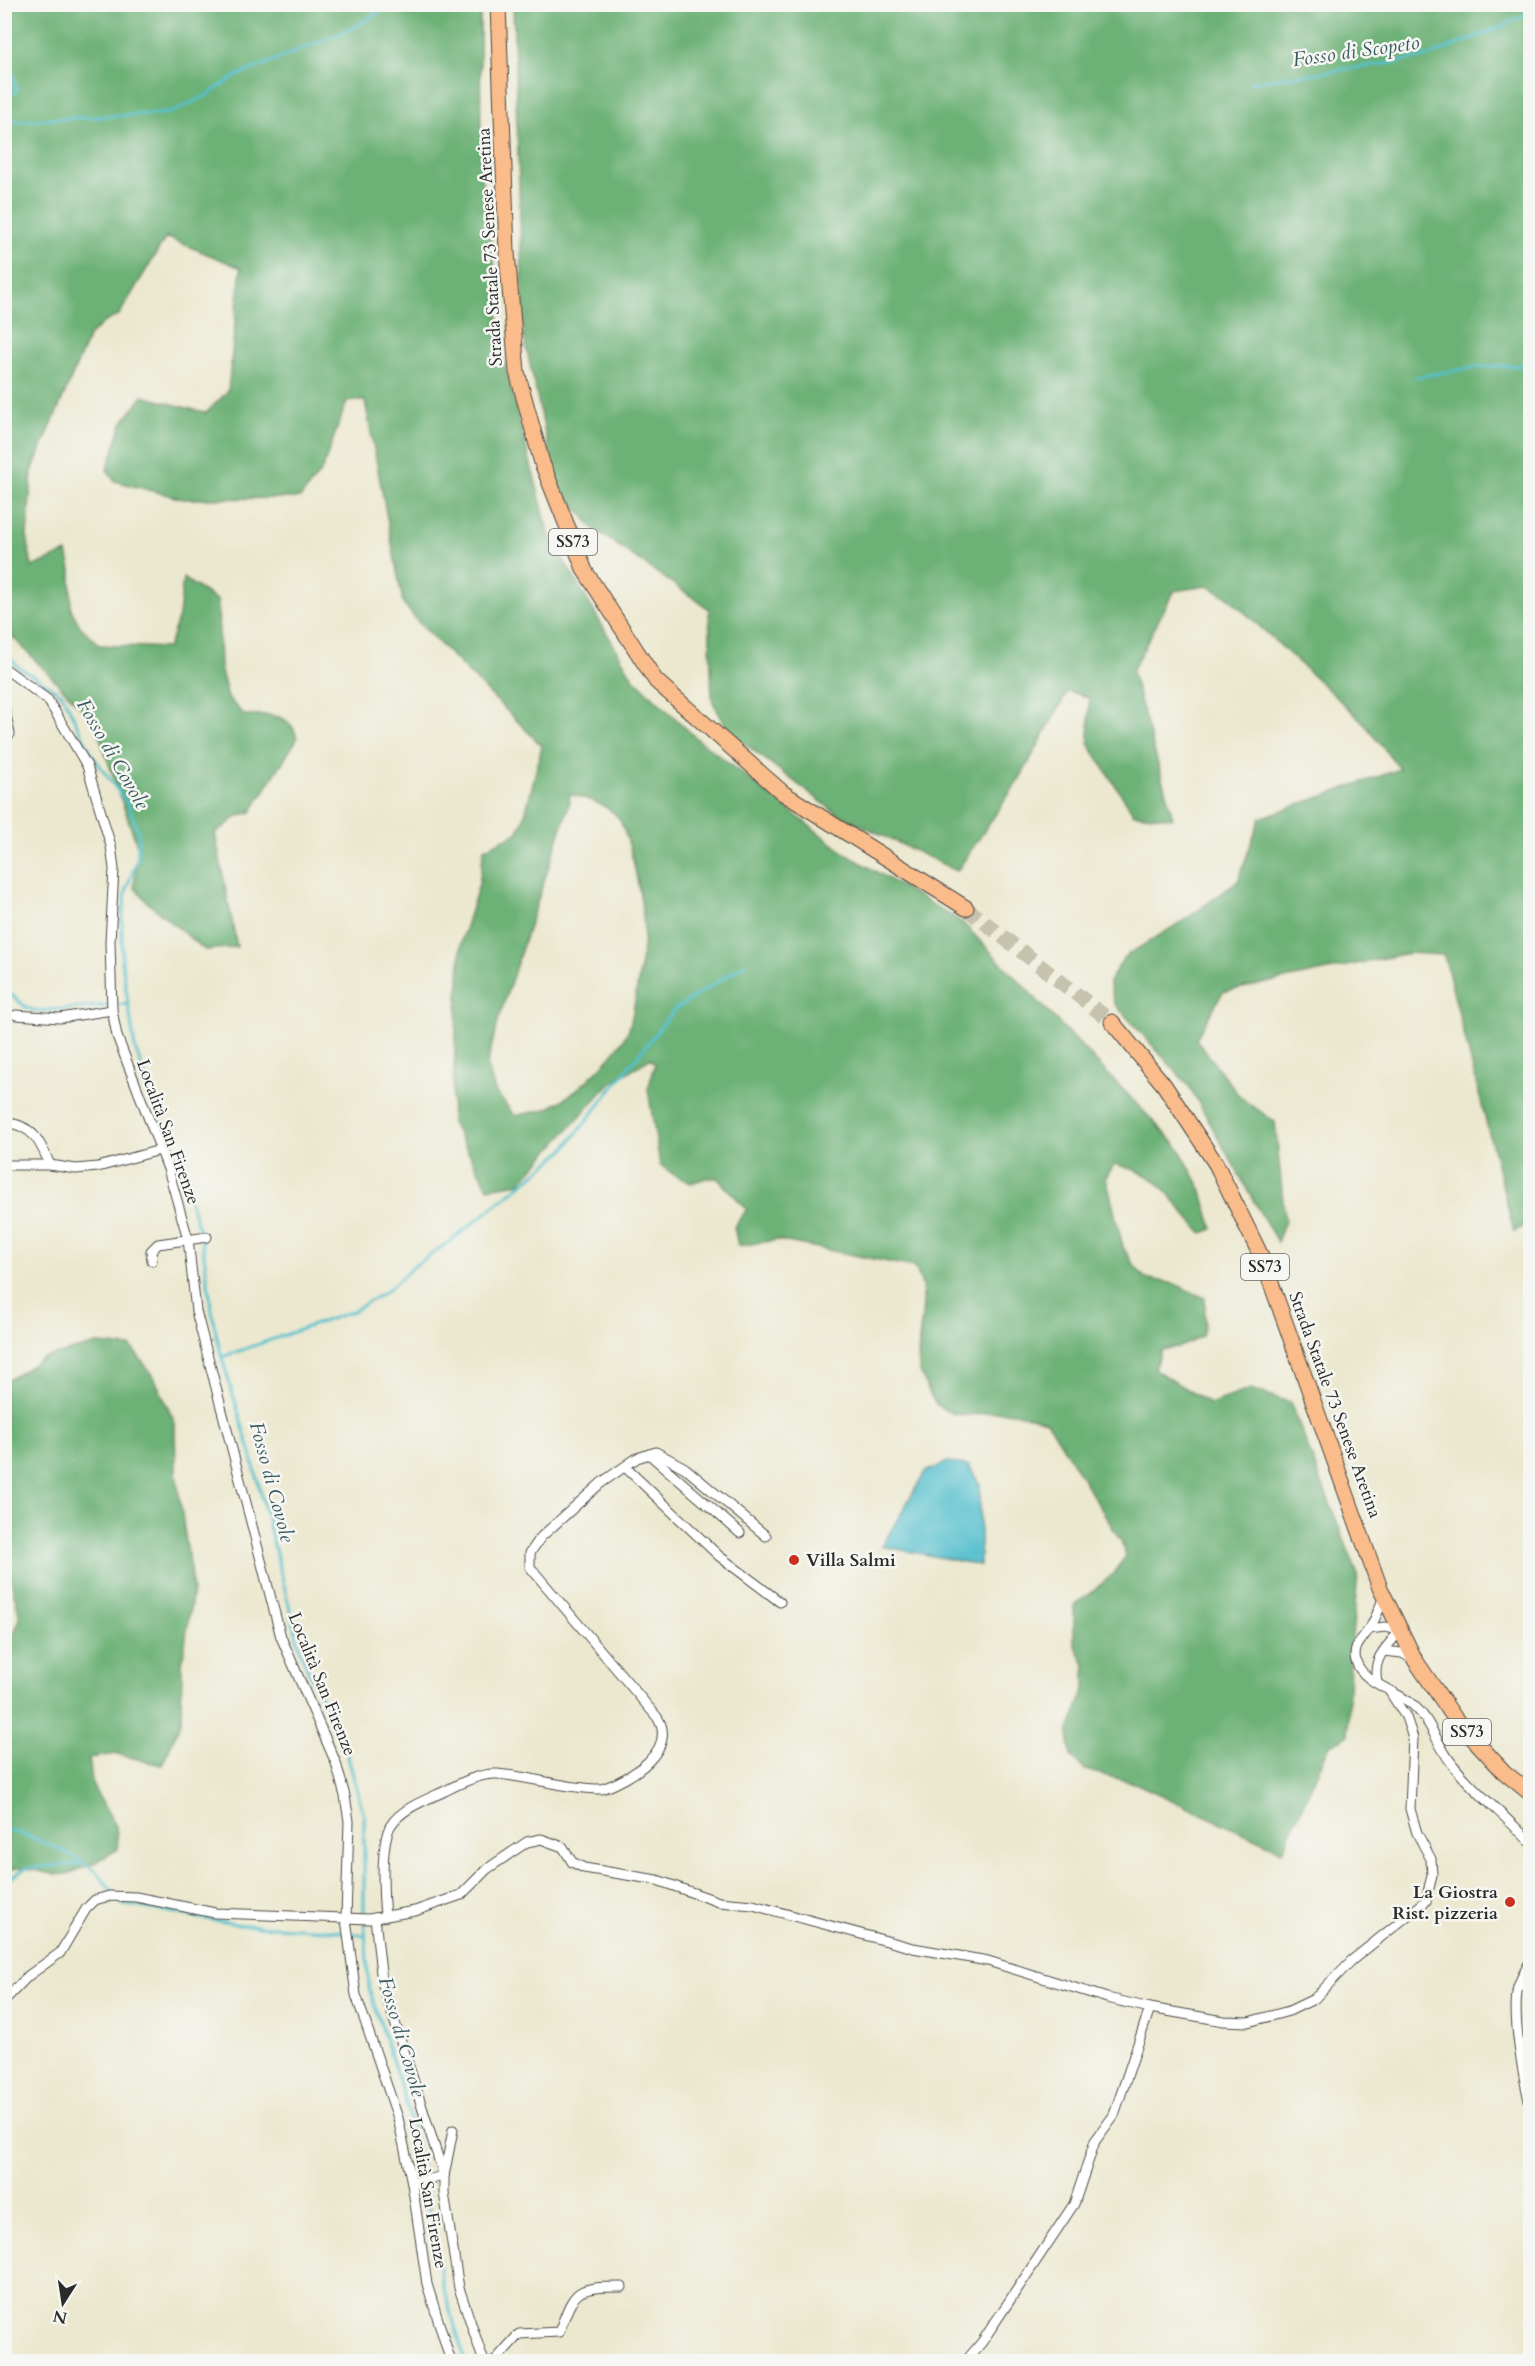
<svg xmlns="http://www.w3.org/2000/svg" width="1535" height="2366" viewBox="0 0 1535 2366" font-family="Cardo,serif">
<style>
.forest{fill:#6cb176;stroke:#4c6e50;stroke-width:1.5;fill-rule:evenodd}
.water{fill:#54c0cd;stroke:#40767c;stroke-width:1.5}
.lines{fill:none;stroke-linecap:round;stroke-linejoin:round}
.stream{stroke:#54c0cd;stroke-width:3}
.primary-tunnel{stroke:#c5c2ae;stroke-width:15;stroke-dasharray:15 8;stroke-linecap:butt}
.minor-casing{stroke:#484744;stroke-width:11}
.primary-casing{stroke:#484744;stroke-width:17}
.minor{stroke:#fff;stroke-width:9}
.primary{stroke:#f9bc8a;stroke-width:15}
.poi-dot{fill:#c8321e;stroke:#f6f6f2;stroke-width:2}
.labels{text-anchor:middle;dominant-baseline:central;stroke-width:5;stroke-linejoin:round;paint-order:stroke}
.shield{fill:#f6f6f2;stroke:#686867;stroke-width:1.5}
.shield-label{font-size:16px;font-weight:bold;fill:#2b2b2b}
.street-label{font-size:18px;fill:#2b2b2b;stroke:#f6f6f2}
.poi-label{font-size:18px;font-weight:bold;fill:#2b2b2b;stroke:#f6f6f2;text-anchor:start}
.water-label{font-size:20px;font-style:italic;fill:#37585c;stroke:#f6f6f2}
</style>
<rect width="100%" height="100%" fill="#f6f6f2"/>
<filter id="ink" filterUnits="userSpaceOnUse"><feTurbulence type="fractalNoise" baseFrequency=".0167" numOctaves="2"/><feDisplacementMap in="SourceGraphic" scale="12" xChannelSelector="R" yChannelSelector="G"/><feConvolveMatrix kernelMatrix="1 2 1 2 8 2 1 2 1" color-interpolation-filters="sRGB"/></filter>
<filter id="wash" filterUnits="userSpaceOnUse"><feTurbulence type="fractalNoise" baseFrequency=".008" numOctaves="4" result="noise"/><feDisplacementMap in="SourceGraphic" scale="24" xChannelSelector="R" yChannelSelector="G"/><feGaussianBlur stdDeviation="1.35" result="paint"/><feColorMatrix in="noise" values="0 0 0 0 0 0 0 0 0 0 0 0 0 0 0 0 0 1.4 0 .05"/><feComposite in="paint" operator="in"/></filter>
<g filter="url(#wash)">
<rect width="100%" height="100%" fill="#ece8cf"/>
<g class="forest">
<path d="M4 5H480L481 170 494 262 500 347 550 537 633 678 695 737 846 854 962 922 1179 1148 1201 1189 1213 1229 1202 1233C1186 1218 1170 1192 1154 1180 1143 1172 1129 1168 1115 1164L1106 1177 1123 1247 1133 1264 1145 1278 1175 1284 1205 1298V1324L1202 1336 1182 1346 1161 1350 1154 1369 1210 1404 1251 1389 1290 1402 1358 1575 1350 1657 1348 1736 1330 1745 1282 1851 1135 1783 1085 1770 1071 1757 1068 1733 1085 1688V1665L1074 1642V1606L1111 1576 1126 1556 1121 1541 1047 1421C1034 1418 1020 1413 1006 1412 985 1409 969 1421 947 1411 937 1407 933 1401 929 1392 925 1383 920 1375 919 1366 914 1334 934 1294 914 1267L777 1240 738 1246 734 1227 747 1209 717 1178H706L691 1183 676 1176 660 1165 648 1089 655 1065 651 1058 609 1084 520 1183 488 1188 451 1121 461 943 479 884 484 849 517 833 524 819 542 746 418 622 403 603 365 401H347L322 470 300 498 183 499 115 481 107 470 122 423 143 396 206 413 228 391 241 268 166 237 119 315 103 323 89 336 32 471 27 536 32 567 67 552 71 569V609L80 626 99 645 168 648 179 616 183 578 218 601 220 667 228 698 244 715C266 714 292 712 297 739L251 812 238 816 215 834 237 947 205 950 149 904 134 887 138 848 94 721 5 629ZM569 794C585 798 603 803 615 814 630 827 644 911 644 932 644 946 633 1021 628 1031 615 1057 573 1098 546 1109 537 1112 525 1113 515 1116L495 1091 487 1064 498 1021 570 802Z"/>
<path d="M513 5H1530V1222L1514 1232 1444 955 1409 953 1223 992 1196 1039 1240 1097 1275 1122 1285 1221 1277 1242 1189 1086 1115 1004 1109 982 1124 957 1186 919 1238 881 1260 818 1400 769 1363 722 1228 597 1207 586 1174 591 1132 671 1173 818 1134 814 1089 745V698L1068 691 1020 778 957 871 836 813 728 731 712 700 709 609 594 529 557 486 524 338Z"/>
<path d="M97 1344 131 1347 153 1375 175 1423 176 1472 193 1590 182 1665 181 1722 162 1765 117 1754 89 1758 93 1787 116 1826 118 1849C102 1859 84 1869 66 1874 47 1878 22 1859 5 1873V1649H8L20 1618 5 1557V1382L43 1358Z"/>
</g>
<path class="water" d="M948 1462 969 1466 980 1485V1565L882 1546 925 1472Z"/>
<g class="lines">
<g class="stream">
<path d="M4 45 17 91 4 96"/>
<path d="M1250 82 1385 64 1429 56 1501 27 1530 12"/>
<path d="M4 120 14 121 170 113 206 96 234 77 358 26 389 4"/>
<path d="M1416 377 1477 367 1530 365"/>
<path d="M4 651 17 666 62 694 92 755 127 803 138 830V857L126 891 122 920V963L135 1048 153 1100 170 1140 201 1235 214 1324 222 1358 251 1454 301 1653 315 1686 334 1722 348 1757 364 1816V1914L369 1988 407 2106 424 2179 443 2287 466 2362"/>
<path d="M4 989 27 1008 37 1011 127 1004"/>
<path d="M222 1357 353 1311 387 1291 413 1267 457 1236 562 1152 674 1010 745 964"/>
<path d="M4 1829 28 1836 62 1850 95 1870 123 1905C164 1909 204 1921 246 1925 286 1929 326 1927 365 1936"/>
<path d="M4 1882 26 1868 81 1864"/>
</g>
</g>
</g>
<g filter="url(#ink)">
<g class="lines">
<path class="primary-tunnel" d="M966 908 1112 1022"/>
<g class="minor-casing">
<g id="minor">
<path d="M4 668 48 700 76 747 87 766 111 846 114 869 110 942 112 1010 117 1036 168 1169 188 1239 196 1311 281 1637 336 1763 345 1796 349 1821 346 1919 356 1995 398 2118 412 2183 427 2284 451 2362"/>
<path d="M4 705 10 734"/>
<path d="M16 1015 60 1018 112 1010"/>
<path d="M4 1122C33 1125 40 1141 50 1165"/>
<path d="M4 1165H50L76 1169 98 1167 160 1150"/>
<path d="M152 1261 151 1251 158 1244 207 1237"/>
<path d="M649 1454 740 1533"/>
<path d="M625 1467 719 1556 780 1602"/>
<path d="M1384 1596C1380 1607 1376 1619 1369 1629 1362 1640 1352 1647 1356 1661 1362 1683 1398 1691 1413 1705 1432 1721 1437 1746 1453 1765 1476 1794 1505 1815 1530 1842"/>
<path d="M1369 1629 1385 1627 1400 1630C1386 1650 1372 1656 1377 1683"/>
<path d="M1384 1651 1402 1653 1413 1659"/>
<path d="M385 1916C383 1896 380 1842 391 1825 402 1808 428 1799 445 1791 460 1783 480 1773 497 1774 533 1777 567 1789 602 1789 629 1780 679 1750 657 1717L530 1567V1553L541 1537 601 1483 637 1458 656 1452 685 1468 766 1536"/>
<path d="M375 1918 382 1982 444 2176 412 2183"/>
<path d="M1530 1962C1525 1971 1518 1982 1517 1992 1513 2024 1523 2074 1530 2105"/>
<path d="M4 2001 28 1976 60 1953 86 1909 95 1900 109 1896 136 1897 215 1913 369 1919 415 1911 461 1895 487 1869 527 1842 541 1839 563 1847 572 1862 584 1868 657 1880 719 1902 753 1905 913 1948 988 1961 1107 1998 1150 2008 1224 2021 1248 2022 1289 2011 1314 1999 1351 1961 1426 1901 1432 1875 1431 1859 1417 1833 1410 1809 1413 1738 1406 1717 1390 1692"/>
<path d="M453 2130 444 2176V2193L459 2288 484 2362"/>
<path d="M494 2362 519 2334 559 2332C575 2289 575 2287 622 2287"/>
<path d="M965 2362 982 2342 1074 2204 1095 2141 1114 2115 1150 2008"/>
</g>
</g>
<g class="primary-casing">
<g id="primary">
<path d="M498 4 507 252 517 372 542 463 585 571 656 681 783 793 966 908"/>
<path d="M1112 1022 1164 1085 1216 1164 1262 1258 1380 1588 1415 1660 1456 1720 1504 1772 1530 1793"/>
</g>
</g>
<use href="#minor" class="minor"/>
<use href="#primary" class="primary"/>
</g>
</g>
<g class="poi-dot">
<circle cx="794" cy="1560" r="6"/>
<circle cx="1510" cy="1902" r="6"/>
</g>
<g class="labels">
<g class="shield">
<rect x="549" y="529" width="48" height="26" rx="4.5"/>
<rect x="1241" y="1254" width="48" height="26" rx="4.5"/>
<rect x="1443" y="1719" width="48" height="26" rx="4.5"/>
</g>
<g class="shield-label">
<text x="573" y="542">SS73</text>
<text x="1265" y="1267">SS73</text>
<text x="1467" y="1732">SS73</text>
</g>
<g class="street-label">
<text transform="translate(490 247) rotate(-93)">Strada Statale 73 Senese Aretina</text>
<text transform="translate(168 1132) rotate(70)">Località San Firenze</text>
<text transform="translate(1335 1405) rotate(70)">Strada Statale 73 Senese Aretina</text>
<text transform="translate(322 1684) rotate(68)">Località San Firenze</text>
<text transform="translate(428 2193) rotate(80)">Località San Firenze</text>
</g>
<g class="poi-label">
<text x="806" y="1560">Villa Salmi</text>
<text x="1498" y="1892" text-anchor="end">La Giostra<tspan x="1498" dy="21">Rist. pizzeria</tspan></text>
</g>
<g class="water-label">
<text transform="translate(1356 51) rotate(-8)">Fosso di Scopeto</text>
<text transform="translate(113 754) rotate(60)">Fosso di Covole</text>
<text transform="translate(272 1482) rotate(75)">Fosso di Covole</text>
<text transform="translate(402 2037) rotate(74)">Fosso di Covole</text>
</g>
</g>
<rect width="1535" height="2366" fill="none" stroke="#f6f6f2" stroke-width="24"/>
<g transform="translate(63 2303) rotate(192)" stroke="#f6f6f2" stroke-width="4.5" paint-order="stroke">
<path d="M0-4.5L10 22L0 15L-10 22Z" fill="#2b2b2b"/>
<text y="-9" font-size="16" font-weight="bold" text-anchor="middle" fill="#2b2b2b">N</text>
</g>
</svg>
